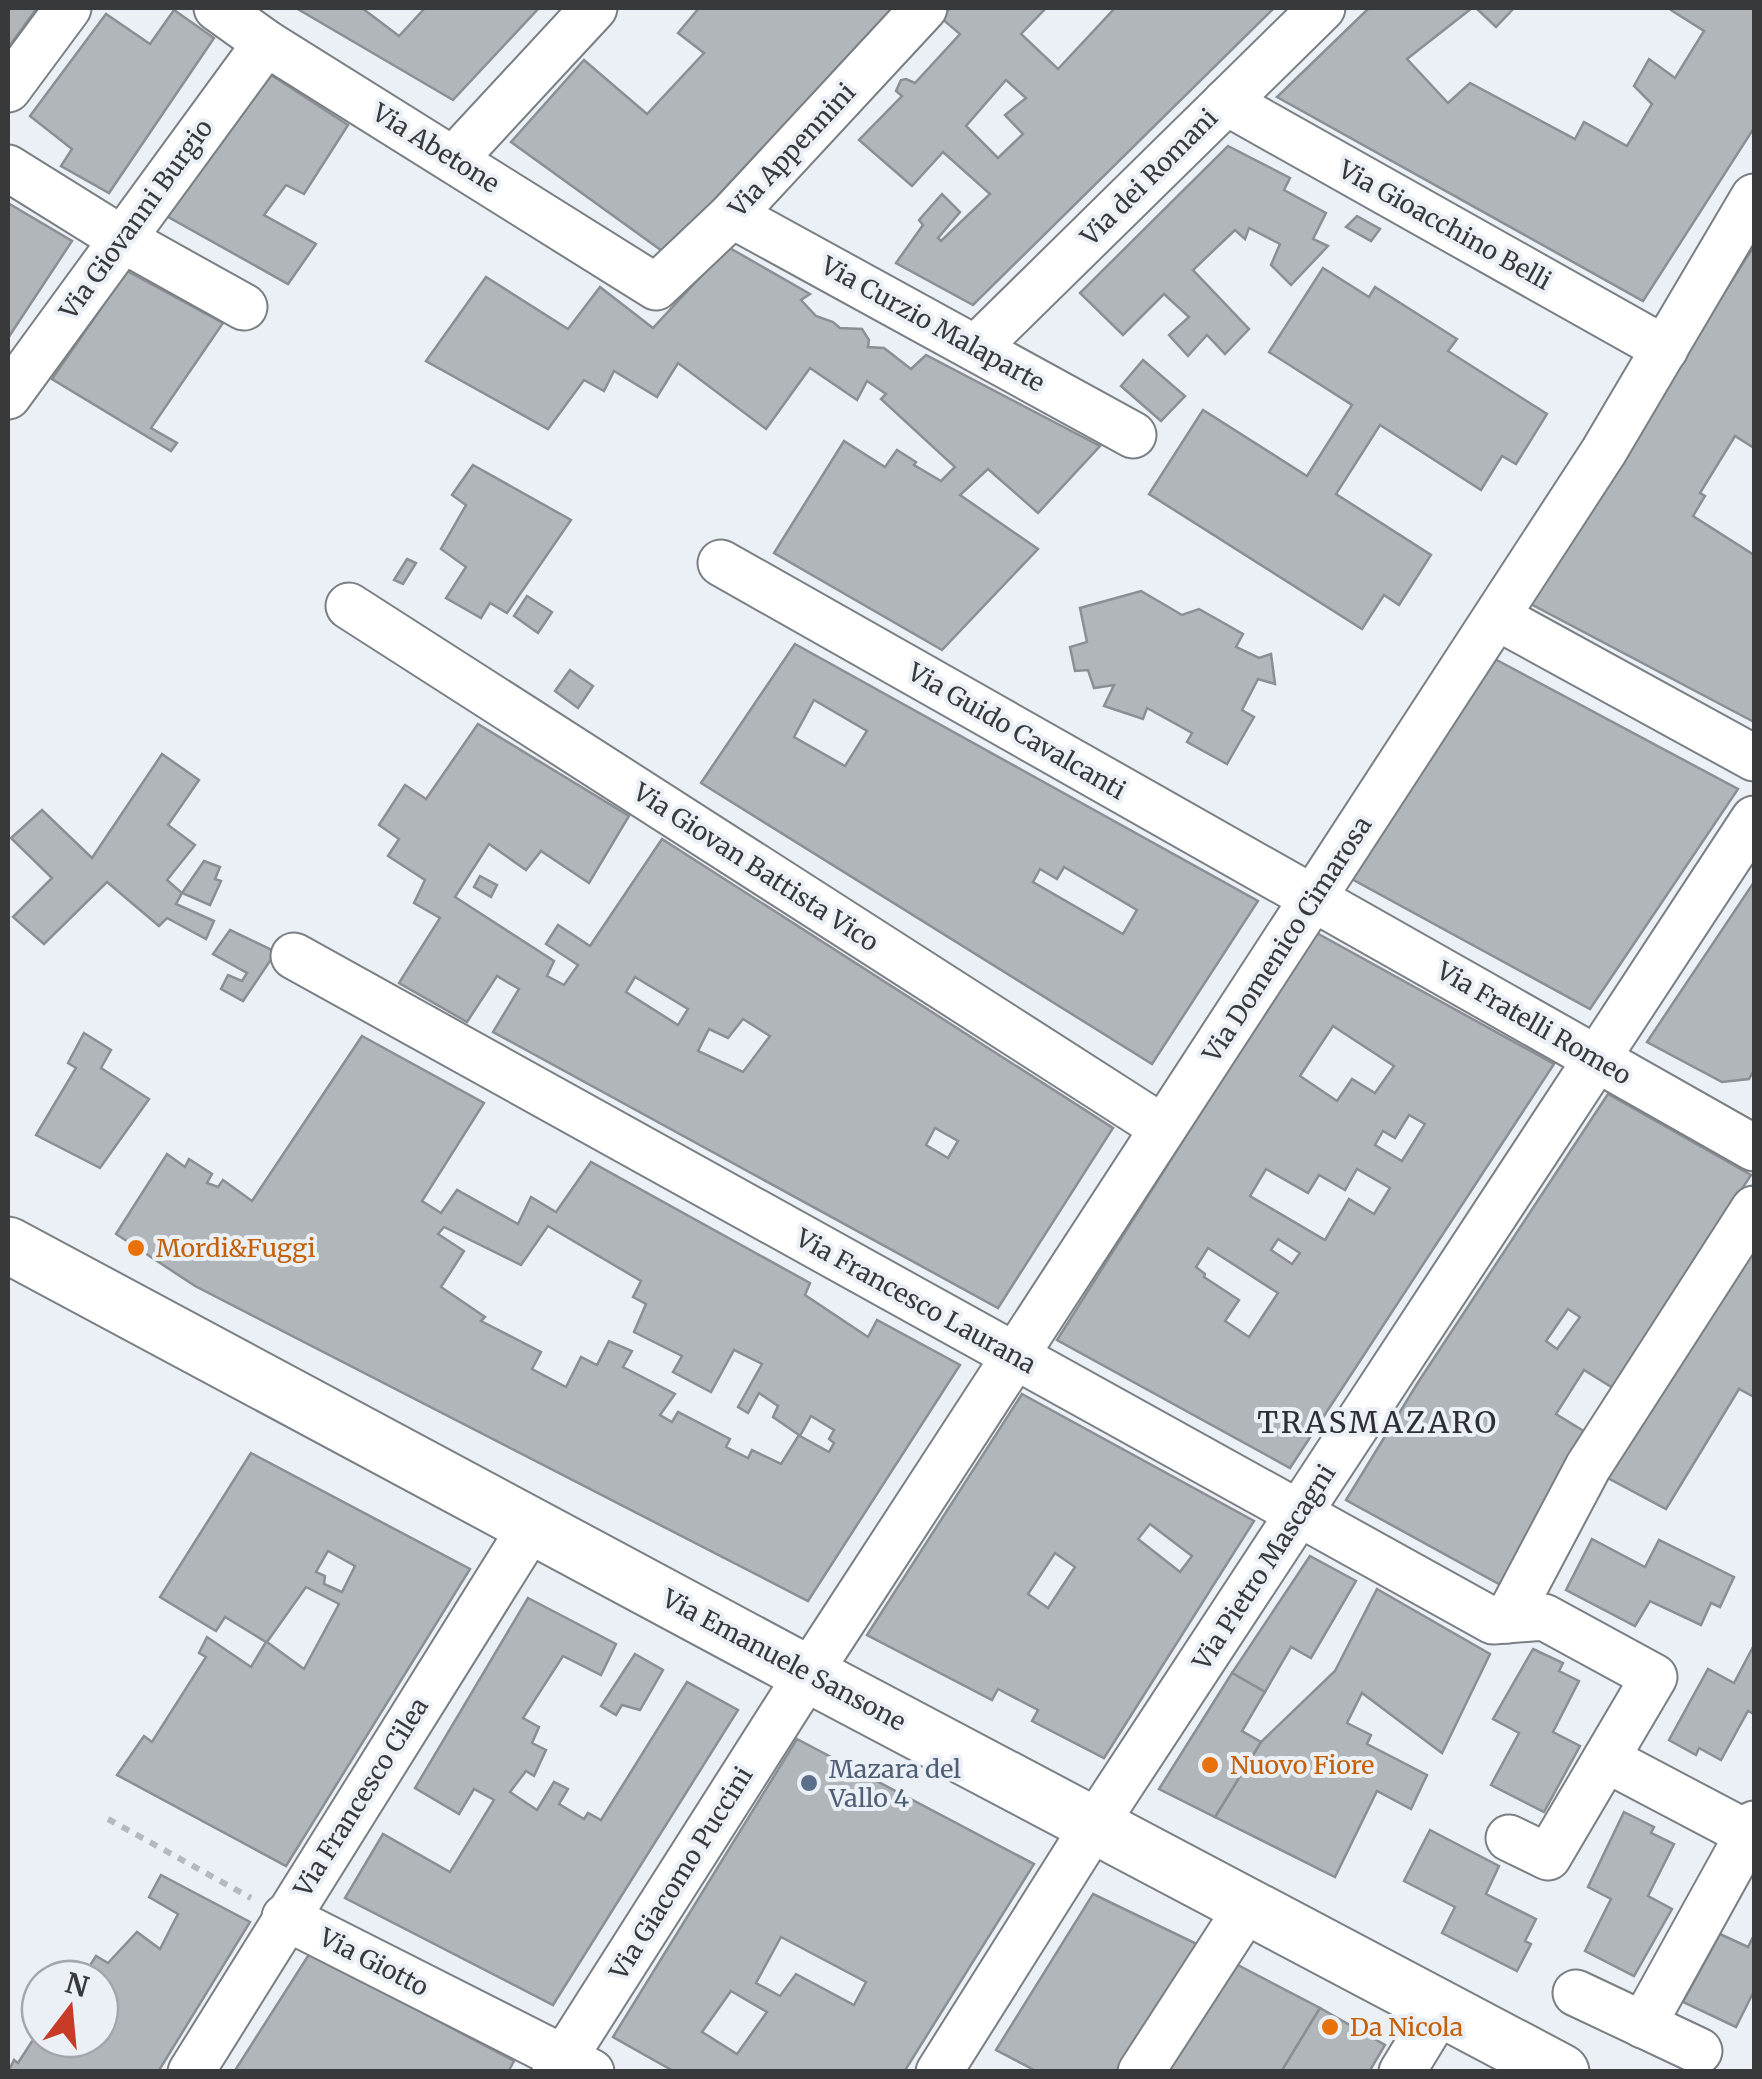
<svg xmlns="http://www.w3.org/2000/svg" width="1762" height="2079" viewBox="0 0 1762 2079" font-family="Merriweather,serif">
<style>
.building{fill:#b1b6bb;stroke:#8b8f94;stroke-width:2.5;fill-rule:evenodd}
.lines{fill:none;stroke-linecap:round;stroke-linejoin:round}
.street-casing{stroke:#7a7f84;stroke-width:49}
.secondary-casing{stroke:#7a7f84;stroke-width:59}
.path{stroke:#b5b9bd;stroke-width:6;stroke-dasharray:8 8;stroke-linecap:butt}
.street{stroke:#fff;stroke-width:45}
.secondary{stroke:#fff;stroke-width:55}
.food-dot{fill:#e8710a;stroke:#ebf0f6;stroke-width:4}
.service-dot{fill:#5c6f8a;stroke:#ebf0f6;stroke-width:4}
.labels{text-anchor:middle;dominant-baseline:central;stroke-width:8;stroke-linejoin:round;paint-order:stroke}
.street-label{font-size:25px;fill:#37393b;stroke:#ebf0f6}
.food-label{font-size:25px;fill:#c56008;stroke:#ebf0f6;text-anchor:start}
.service-label{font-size:25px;fill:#4e5e75;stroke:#ebf0f6;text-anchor:start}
.quarter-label{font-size:30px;letter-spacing:2.5px;fill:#2c2f33;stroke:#ebf0f6}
</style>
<rect width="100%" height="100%" fill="#ebf0f6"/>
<g class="building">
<path d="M8 8H37L8 48Z"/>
<path d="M296 8H362L399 36 425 8H539L453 100Z"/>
<path d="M699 8H892L665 253 511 142 584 60 647 114 704 53 678 33Z"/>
<path d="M950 8H1046L1021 34 1058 69 1115 8H1274L973 305 896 263 923 225 919 220 942 194 960 212 938 238 941 241 990 194 943 152 912 186 859 140 902 96 896 91 901 80 906 79 915 83 960 34 941 18ZM1006 80 1026 98 1005 115 1023 134 998 158 966 126Z"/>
<path d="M1369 8H1472L1407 59 1448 103 1470 83 1575 139 1584 122 1627 146 1652 104 1634 86 1649 59 1675 78 1704 31 1671 10 1672 8H1754V128L1643 301 1277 97Z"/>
<path d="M1476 8H1514L1496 27Z"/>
<path d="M174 10 214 38 109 193 61 166 72 149 30 116 106 14 150 44Z"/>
<path d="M265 71 348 125 304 194 286 185 264 215 316 244 288 284 163 214Z"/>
<path d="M1228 146 1290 178 1284 190 1326 213 1313 239 1328 246 1291 285 1271 265 1280 244 1249 228 1245 239 1235 230 1193 270 1249 329 1225 354 1207 335 1188 356 1169 335 1189 317 1164 294 1123 335 1080 293Z"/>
<path d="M8 203 72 241 8 338Z"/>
<path d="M1357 216 1380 229 1371 241 1346 227Z"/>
<path d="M1754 246V448L1735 436 1700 493 1705 496 1693 516 1754 555V722L1527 602Z"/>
<path d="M728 247 810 294 801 300 816 316 833 322 840 328 862 329 869 340 868 347 884 348 911 369 926 355 1100 446 1038 513 988 469 960 495 1038 549 942 650 774 553 844 441 885 467 897 450 916 462 914 465 941 481 955 467 881 399 886 394 867 381 857 400 810 368 766 429 678 363 657 397 614 371 604 391 584 380 548 429 426 361 486 277 568 329 600 287 653 328Z"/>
<path d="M1323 268 1369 297 1375 287 1457 339 1448 351 1547 414 1516 464 1502 456 1481 490 1380 425 1336 494 1431 555 1399 605 1384 595 1362 629 1149 494 1203 410 1307 476 1352 405 1269 352Z"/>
<path d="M127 271 223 323 151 428 177 443 171 451 52 379Z"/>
<path d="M1143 360 1185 396 1161 421 1121 386Z"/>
<path d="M473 465 571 520 507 613 490 603 481 618 446 598 466 567 441 549 466 505 452 495Z"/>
<path d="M407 559 416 563 403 584 394 580Z"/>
<path d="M1141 591 1182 615 1199 609 1243 634 1236 647 1259 658 1271 654 1275 684 1258 679 1242 710 1254 717 1227 764 1187 742 1192 733 1147 708 1143 719 1104 706 1114 685 1094 688 1088 670 1075 671 1070 647 1087 642 1080 608Z"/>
<path d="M527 596 552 612 538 633 514 616Z"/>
<path d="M795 644 1258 901 1152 1064 701 783ZM814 700 867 731 845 766 794 737ZM1064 867 1137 910 1123 934 1033 882 1040 869 1057 879Z"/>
<path d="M1491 657 1738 789 1590 1009 1350 878Z"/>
<path d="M570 670 593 686 578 708 555 691Z"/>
<path d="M478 724 629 816 589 883 541 851 526 870 489 844 455 897 554 961 547 976 564 985 578 965 546 944 558 925 590 946 662 839 1113 1128 998 1308 493 1032 519 989 497 976 467 1022 399 983 440 918 414 903 425 880 388 856 399 839 379 825 405 785 426 799ZM635 977 688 1009 678 1025 626 992ZM743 1019 770 1036 743 1072 698 1051 709 1029 728 1038ZM935 1128 958 1141 948 1158 926 1145Z"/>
<path d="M162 754 199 780 168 825 195 845 167 880 182 893 176 904 214 921 206 939 167 918 159 926 107 882 44 944 13 917 52 878 11 838 42 810 92 858Z"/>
<path d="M204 861 220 867 215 879 221 881 210 905 182 893Z"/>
<path d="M480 876 497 885 491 897 474 887Z"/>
<path d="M1754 882V1070L1749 1079 1722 1082 1647 1042Z"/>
<path d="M230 930 276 952 243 1001 221 989 228 975 242 981 247 973 213 954Z"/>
<path d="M1315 932 1554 1064 1290 1468 1057 1340ZM1333 1026 1394 1066 1375 1093 1352 1079 1337 1101 1300 1076ZM1409 1115 1425 1124 1402 1161 1375 1145 1383 1131 1395 1138ZM1266 1169 1308 1193 1319 1175 1345 1190 1357 1169 1390 1188 1374 1214 1349 1199 1325 1240 1250 1196ZM1278 1239 1300 1253 1292 1264 1271 1250ZM1208 1248 1278 1293 1249 1337 1225 1321 1239 1300 1204 1277 1205 1274 1196 1267Z"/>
<path d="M84 1033 111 1050 101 1068 149 1099 100 1168 36 1135 76 1068 68 1063Z"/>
<path d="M362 1036 484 1103 422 1201 441 1213 457 1190 518 1224 531 1197 556 1212 591 1162 810 1283 805 1295 868 1337 877 1320 960 1365 808 1601 195 1286 116 1234 167 1154 185 1167 189 1159 212 1174 207 1183 218 1187 223 1180 252 1201ZM548 1226 641 1281 633 1297 646 1304 634 1332 682 1356 673 1372 711 1392 734 1350 762 1364 738 1407 748 1413 759 1393 778 1406 773 1417 799 1435 781 1464 752 1450 748 1458 726 1447 730 1439 678 1412 672 1422 660 1415 675 1394 623 1367 632 1351 609 1341 597 1365 581 1357 566 1387 532 1369 541 1352 481 1321 485 1317 441 1287 464 1251 438 1234 444 1227 521 1265ZM811 1416 834 1430 829 1439 834 1443 829 1452 800 1436Z"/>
<path d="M1608 1094 1751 1175 1613 1388 1584 1370 1556 1414 1585 1432 1560 1471 1568 1475 1508 1589 1346 1500 1417 1384ZM1568 1309 1580 1317 1557 1349 1546 1341Z"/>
<path d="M1754 1241V1397L1739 1389 1666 1509 1606 1477Z"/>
<path d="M1022 1394 1254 1521 1104 1758 1032 1721 1038 1710 998 1689 992 1700 867 1635ZM1150 1524 1192 1556 1180 1572 1138 1539ZM1055 1553 1075 1567 1048 1608 1028 1594Z"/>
<path d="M251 1453 470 1569 286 1866 117 1775 144 1736 152 1742 206 1657 199 1653 207 1637 251 1667 266 1642 225 1617 216 1631 160 1597ZM328 1551 355 1566 342 1592 324 1584 325 1576 316 1572ZM306 1587 339 1604 304 1669 267 1642Z"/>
<path d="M1592 1539 1645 1567 1659 1540 1734 1577 1720 1607 1711 1603 1701 1625 1650 1601 1635 1626 1566 1590Z"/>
<path d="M1310 1556 1356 1581 1311 1658 1291 1647 1265 1692 1232 1673Z"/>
<path d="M1377 1589 1490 1654 1442 1753 1362 1693 1347 1723 1371 1735 1367 1744 1427 1775 1411 1809 1377 1791 1335 1877 1215 1817 1261 1742 1335 1671Z"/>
<path d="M528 1598 616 1644 601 1675 563 1656 523 1718 539 1727 532 1743 546 1750 534 1776 526 1771 510 1792 537 1810 554 1782 568 1789 559 1804 584 1819 588 1813 601 1820 687 1682 738 1710 553 2005 345 1898 383 1834 450 1872 494 1800 474 1789 459 1814 415 1788Z"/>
<path d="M1754 1645V1714L1748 1711 1721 1760 1699 1748 1696 1755 1669 1740 1708 1669 1734 1683Z"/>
<path d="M1533 1649 1563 1663 1559 1671 1579 1681 1553 1732 1580 1746 1544 1812 1491 1785 1519 1733 1493 1719Z"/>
<path d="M635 1654 663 1670 640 1710 622 1705 616 1715 601 1706Z"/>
<path d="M1232 1673 1265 1692 1242 1731 1261 1742 1215 1817 1159 1789Z"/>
<path d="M797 1739 1034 1864 904 2072H675L613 2037ZM781 1937 866 1982 854 2005 796 1974 780 1996 756 1983ZM731 1991 767 2012 737 2054 702 2032Z"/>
<path d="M1624 1812 1654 1827 1651 1833 1674 1844 1648 1896 1672 1909 1634 1976 1585 1951 1611 1899 1588 1887Z"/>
<path d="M1430 1830 1499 1866 1486 1894 1536 1919 1525 1941 1531 1944 1517 1971 1442 1933 1455 1907 1404 1881Z"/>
<path d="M161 1875 250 1922 158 2072H8L14 2060 18 2063 38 2032 40 2039 51 2041 100 2039V2010L108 1998 100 1992V1979L82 1978 96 1956 108 1963 137 1932 160 1949 178 1914 149 1897Z"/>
<path d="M1093 1894 1199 1945 1116 2072H1038L996 2050Z"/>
<path d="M1720 1934 1748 1947 1754 1935V1991L1736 2027 1683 2002Z"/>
<path d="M310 1953 514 2061 508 2072H234Z"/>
<path d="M1234 1963 1320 2008 1281 2072H1168Z"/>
<path d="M1320 2008 1385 2045 1369 2072H1281Z"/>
</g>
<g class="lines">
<g class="street-casing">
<g id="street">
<path d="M217 8 266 43 656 287 732 215 924 8"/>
<path d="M8 89 68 8"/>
<path d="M1226 102 1665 349"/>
<path d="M454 159 594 8"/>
<path d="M8 168 122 239 244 307"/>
<path d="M732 215 1133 435"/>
<path d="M977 347 1322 8"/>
<path d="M8 396 266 43"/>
<path d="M721 563 1754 1148"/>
<path d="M349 606 1163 1128"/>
<path d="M1497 617 1754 758"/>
<path d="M294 956 1493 1621 1544 1617 1654 1677 1548 1857 1509 1838"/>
<path d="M1507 1620 1588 1467 1754 1209"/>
<path d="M1606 1759 1754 1837"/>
<path d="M285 1917 591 2072"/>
<path d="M1576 1993 1699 2051"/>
<path d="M1643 2025 1754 1824"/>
<path d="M191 2072 533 1524"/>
<path d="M555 2072 808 1674 1604 451 1754 197"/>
<path d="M939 2072 1095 1824 1754 819"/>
<path d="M1141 2072 1249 1905"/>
<path d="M1402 2072 1441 2008"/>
</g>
</g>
<g class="secondary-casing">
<path id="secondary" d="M8 1245 808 1674 1561 2072"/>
</g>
<path class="path" d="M108 1819 251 1898"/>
<use href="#street" class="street"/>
<use href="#secondary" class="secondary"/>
</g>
<g class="food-dot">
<circle cx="136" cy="1248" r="10"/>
<circle cx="1210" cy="1765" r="10"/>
<circle cx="1330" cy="2027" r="10"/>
</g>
<circle class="service-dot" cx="809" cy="1783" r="10"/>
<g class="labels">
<g class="street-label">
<text transform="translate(436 148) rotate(32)">Via Abetone</text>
<text transform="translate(792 150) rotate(-47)">Via Appennini</text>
<text transform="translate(1149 177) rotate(-45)">Via dei Romani</text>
<text transform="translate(136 219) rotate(-54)">Via Giovanni Burgio</text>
<text transform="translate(1445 225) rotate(29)">Via Gioacchino Belli</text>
<text transform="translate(933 324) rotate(29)">Via Curzio Malaparte</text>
<text transform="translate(1017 731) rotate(30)">Via Guido Cavalcanti</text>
<text transform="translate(756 867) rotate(33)">Via Giovan Battista Vico</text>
<text transform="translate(1287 939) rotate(-57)">Via Domenico Cimarosa</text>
<text transform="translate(1534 1023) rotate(30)">Via Fratelli Romeo</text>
<text transform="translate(916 1301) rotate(29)">Via Francesco Laurana</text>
<text transform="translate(1264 1567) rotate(-57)">Via Pietro Mascagni</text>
<text transform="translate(784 1660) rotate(28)">Via Emanuele Sansone</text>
<text transform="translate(361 1797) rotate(-58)">Via Francesco Cilea</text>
<text transform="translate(681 1873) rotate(-58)">Via Giacomo Puccini</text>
<text transform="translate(374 1962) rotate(27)">Via Giotto</text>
</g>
<g class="food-label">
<text x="156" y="1248">Mordi&amp;Fuggi</text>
<text x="1230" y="1765">Nuovo Fiore</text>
<text x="1350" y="2027">Da Nicola</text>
</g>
<g class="service-label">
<text x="829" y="1769">Mazara del<tspan x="829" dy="29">Vallo 4</tspan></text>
</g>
<g class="quarter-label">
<text x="1378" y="1422">TRASMAZARO</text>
</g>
</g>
<rect width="1762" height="2079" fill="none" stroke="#37393b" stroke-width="20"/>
<g transform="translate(70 2009) rotate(16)"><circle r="48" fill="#ebf0f6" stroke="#a3a7ab" stroke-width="2.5"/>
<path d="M0-8L18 38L0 25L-18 38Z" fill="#c73b27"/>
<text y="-15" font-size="28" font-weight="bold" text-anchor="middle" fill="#37393b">N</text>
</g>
</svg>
